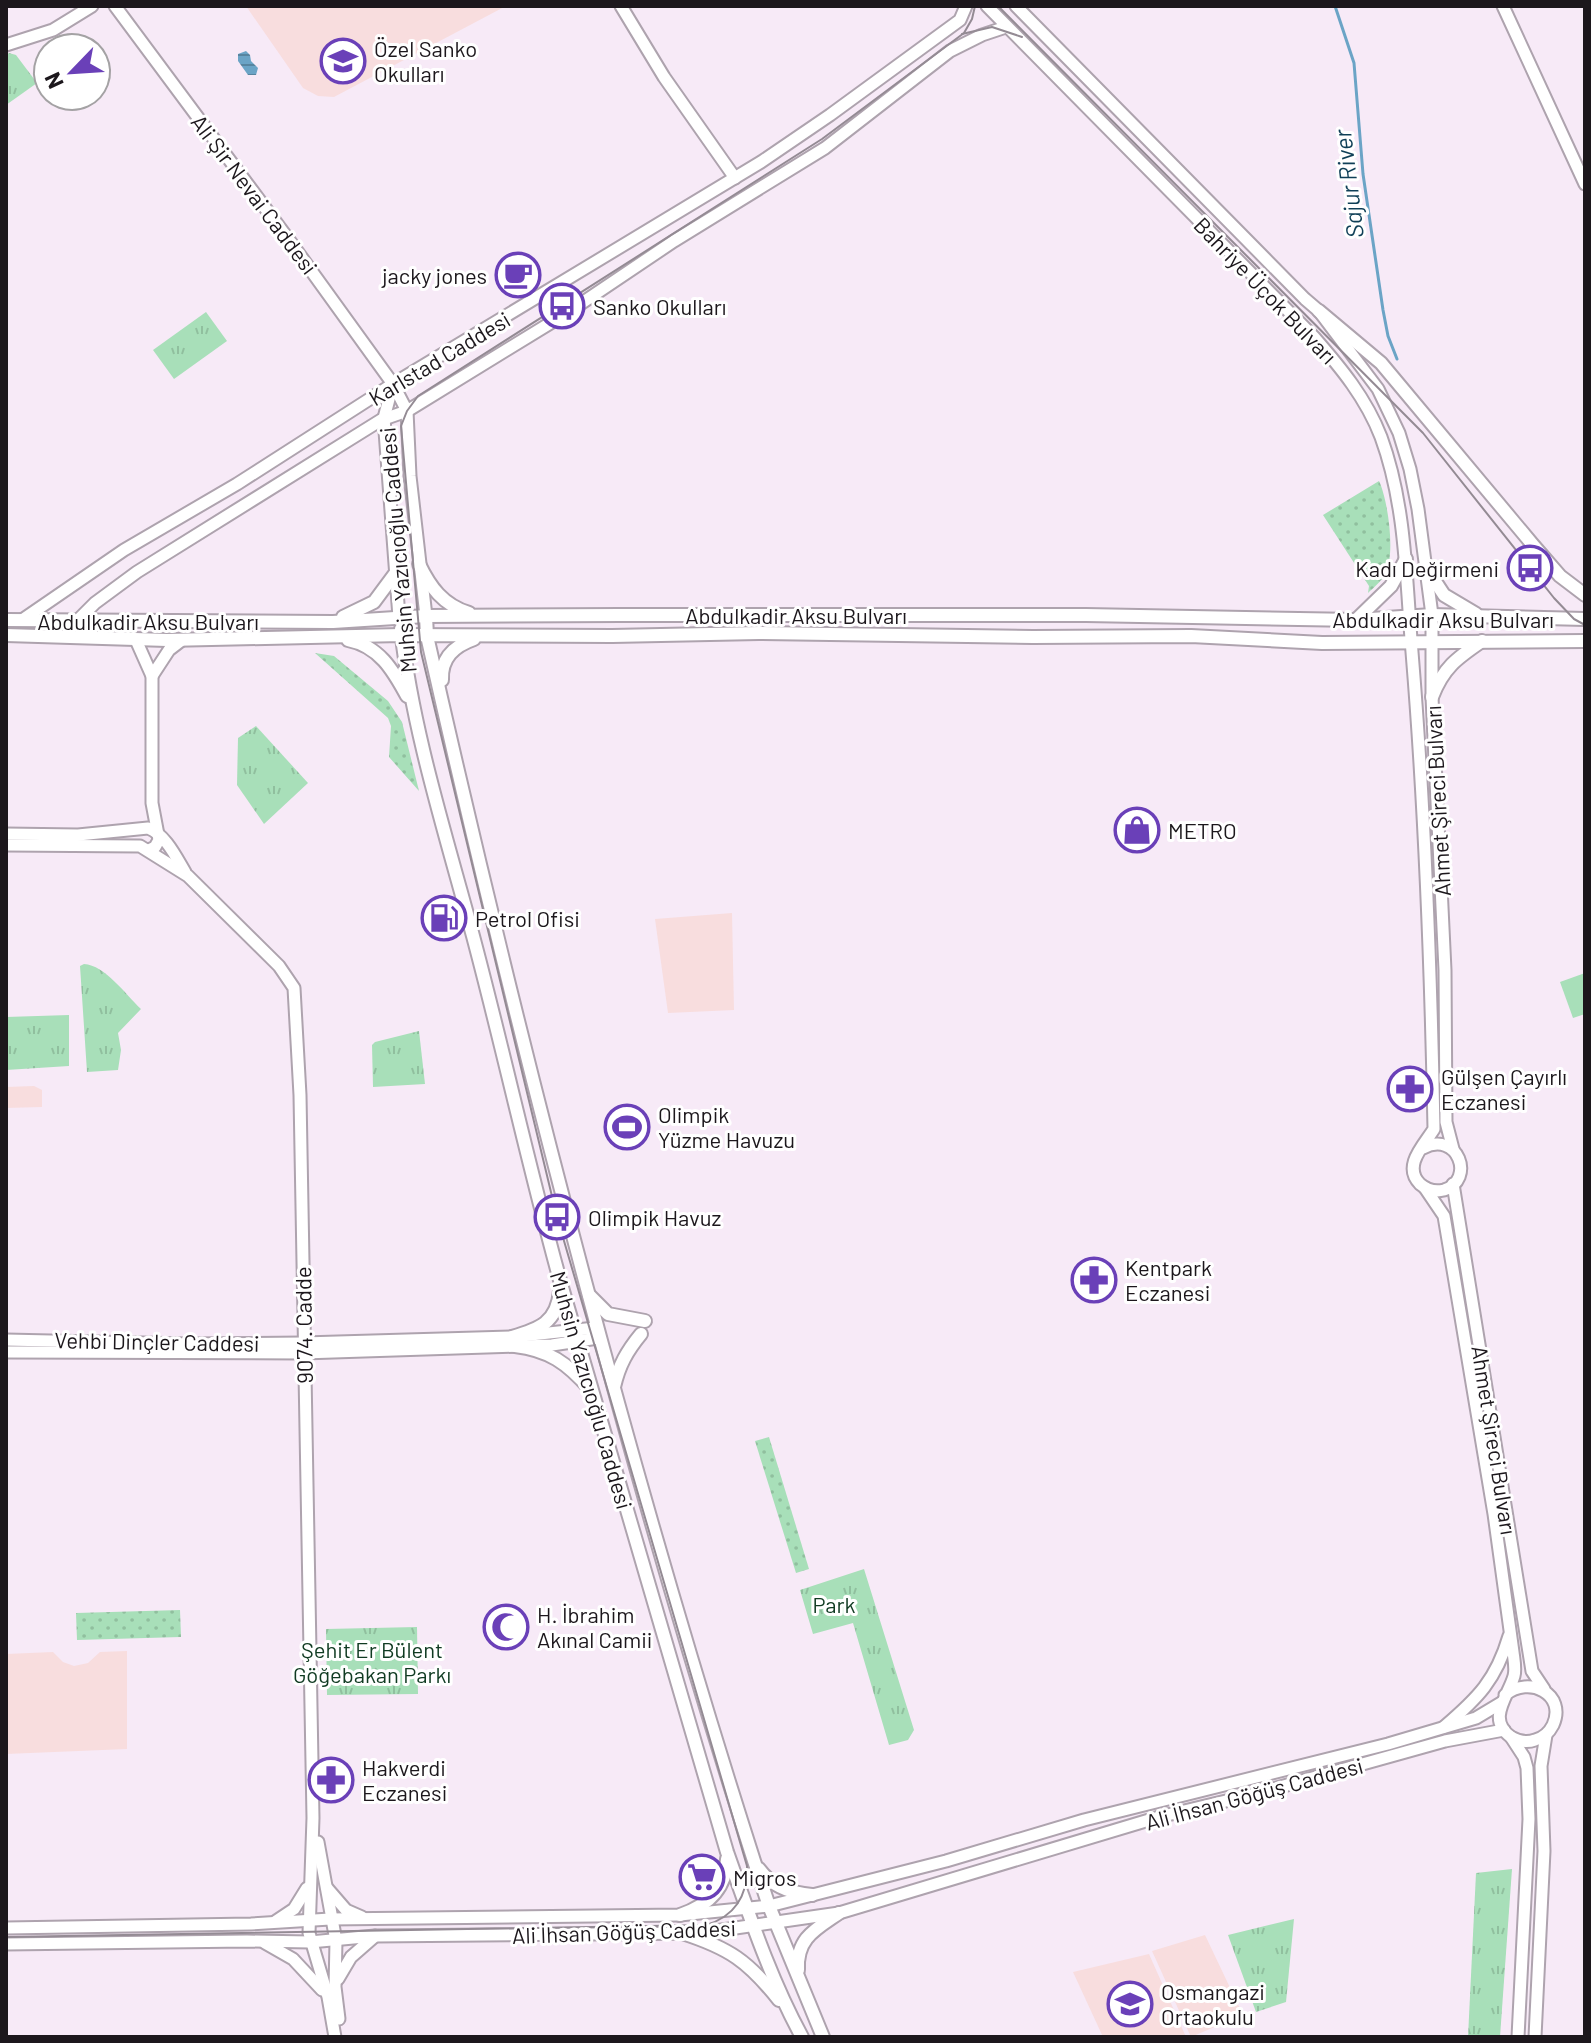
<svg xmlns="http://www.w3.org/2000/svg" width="1591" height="2043" viewBox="0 0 1591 2043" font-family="Barlow,sans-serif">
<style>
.education{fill:#f8ddde}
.grass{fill:url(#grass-dots)}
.park{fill:url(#park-tufts)}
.pitch{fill:#a8dfb9}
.water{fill:url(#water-rules)}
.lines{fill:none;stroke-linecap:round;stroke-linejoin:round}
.stream{stroke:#6ba4c6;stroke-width:3}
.secondary-casing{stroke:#aea3ae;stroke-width:15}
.primary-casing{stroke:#aea3ae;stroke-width:16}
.secondary{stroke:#fff;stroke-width:11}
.primary{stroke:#fff;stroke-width:12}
.tram{stroke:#948b94;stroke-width:2}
.labels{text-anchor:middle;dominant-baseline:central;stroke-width:6;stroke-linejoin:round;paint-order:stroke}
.poi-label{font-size:22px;fill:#1c171c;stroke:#fff;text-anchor:start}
.street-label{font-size:22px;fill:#1c171c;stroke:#fff}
.park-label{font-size:22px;fill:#103b22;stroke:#fff}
.water-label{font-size:24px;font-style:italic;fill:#0f3f57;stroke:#fff}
</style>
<defs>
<pattern id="grass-dots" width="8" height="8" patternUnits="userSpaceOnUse" patternTransform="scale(2)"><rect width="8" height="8" fill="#a8dfb9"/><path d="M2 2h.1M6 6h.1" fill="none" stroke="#90bf9e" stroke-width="1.8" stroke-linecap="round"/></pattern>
<pattern id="park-tufts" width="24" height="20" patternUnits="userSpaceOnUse" patternTransform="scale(2)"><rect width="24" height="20" fill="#a8dfb9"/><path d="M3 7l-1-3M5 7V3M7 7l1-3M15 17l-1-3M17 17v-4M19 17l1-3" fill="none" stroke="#90bf9e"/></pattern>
<pattern id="water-rules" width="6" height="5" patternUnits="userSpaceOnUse" patternTransform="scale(2)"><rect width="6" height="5" fill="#6ba4c6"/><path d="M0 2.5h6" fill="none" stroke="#5785a0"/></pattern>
</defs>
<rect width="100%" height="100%" fill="#f7eaf7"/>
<g class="education">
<path d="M246 6H506L334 97 318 96 303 88Z"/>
<path d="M732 913 734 1010 668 1013 655 919Z"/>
<path d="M34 1086 42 1090V1107L6 1108V1087Z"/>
<path d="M127 1651V1749L6 1754V1654L53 1652 63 1662 74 1666 88 1663 100 1652Z"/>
<path d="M1205 1935 1243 2015 1191 2037 1152 1951Z"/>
<path d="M1149 1954 1186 2037H1103L1073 1972Z"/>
</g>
<g class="grass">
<path d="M1379 481C1388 500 1396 556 1385 574 1381 582 1374 587 1368 593L1369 586 1323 515Z"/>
<path d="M315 653 334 656 388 701 402 722 419 791 389 757 391 726 388 718Z"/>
<path d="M769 1437 809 1569 796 1573 755 1441Z"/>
<path d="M180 1610 181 1637 77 1640 76 1613Z"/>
</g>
<g class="park">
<path d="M9 53 16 55 37 83 6 105V55Z"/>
<path d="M206 312 227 341 174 379 153 350Z"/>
<path d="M256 726 308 783 264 824 237 785 238 738Z"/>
<path d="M84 964C105 965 126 995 141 1009L118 1033 121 1050 118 1070 87 1072 80 966Z"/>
<path d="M69 1015V1066L6 1070V1017Z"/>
<path d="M419 1031 425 1084 373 1087 372 1045 375 1042Z"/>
<path d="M864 1569 914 1730 908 1740 889 1745 853 1623 813 1634 800 1590Z"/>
<path d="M417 1627 418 1694 327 1695 326 1629Z"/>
<path d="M1512 1869 1500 2037H1468L1476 1873Z"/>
<path d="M1294 1919 1286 2002 1256 2012 1228 1935Z"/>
</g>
<path class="pitch" d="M1585 973V1014L1573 1018 1560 982Z"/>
<path class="water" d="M246 51 250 55 251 61 258 68 256 75H248L238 61V54Z"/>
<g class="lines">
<path class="stream" d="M1335 6 1354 63 1363 174 1383 310 1388 336 1397 359"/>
<g class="secondary-casing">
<g id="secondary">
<path d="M115 6 289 240 393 384 407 411 410 476 426 616"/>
<path d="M621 6 664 77 735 178"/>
<path d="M987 6 1314 337C1341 368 1366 398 1381 437 1406 505 1406 580 1412 652 1425 810 1431 970 1434 1129 1424 1145 1402 1166 1420 1184 1427 1190 1436 1192 1444 1190 1476 1180 1458 1130 1423 1148"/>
<path d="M1016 6 1305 299 1319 311 1378 389 1399 433 1410 469 1418 509 1432 615V697L1445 970 1446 1122 1453 1149"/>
<path d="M1503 6 1585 184"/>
<path d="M6 45 53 30 92 6"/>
<path d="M393 384 384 418 399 617"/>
<path d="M79 619 95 603 137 572 381 420 407 411 570 311 674 241 825 148 950 51 982 35 1006 27"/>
<path d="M22 620 124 550 237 484 393 384 761 162 830 115 960 20 966 6"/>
<path d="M136 640 152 676V803L159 840 155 847 149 850"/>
<path d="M152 676 169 650 182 640"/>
<path d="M6 834 78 835 148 828C165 834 176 857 185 872"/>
<path d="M6 845 140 846 188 876 279 966 294 988 300 1095 313 1818 309 1933 328 1997 335 2037"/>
<path d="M1453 1184 1532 1671 1544 1689"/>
<path d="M1425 1188 1444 1216 1494 1514 1513 1652C1514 1660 1516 1669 1514 1676 1508 1697 1486 1719 1511 1737 1518 1741 1527 1743 1535 1740 1543 1738 1549 1733 1553 1725 1567 1694 1529 1675 1505 1695"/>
<path d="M6 1340 188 1344 303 1343 512 1337 595 1328"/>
<path d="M6 1352 303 1353 552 1345 598 1338"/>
<path d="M1444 1727C1478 1698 1496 1680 1509 1636"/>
<path d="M1511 1737 1524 1757 1527 1768 1529 1819 1518 2037"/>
<path d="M318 1842 336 1941 335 1987 339 2019"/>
<path d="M327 1888 346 1910 362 1917"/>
<path d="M276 1921 294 1909 307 1888"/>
<path d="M6 1928 251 1924 330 1919 680 1915 769 1906 946 1861 1084 1820 1388 1744 1476 1718 1501 1703"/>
<path d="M265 1943 293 1959 322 1990"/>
<path d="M6 1944 247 1941 310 1942 375 1936 701 1933 839 1913 1159 1817 1255 1794 1445 1741 1504 1730"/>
<path d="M338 1979 351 1957 375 1936"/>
<path d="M1535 2037 1544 1851 1541 1766 1546 1735"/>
</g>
</g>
<g class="primary-casing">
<g id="primary">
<path d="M1319 311 1381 363 1533 545 1560 576 1585 595"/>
<path d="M419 564C430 587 443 605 469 613"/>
<path d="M1425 566 1444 595 1476 614"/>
<path d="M426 616 427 636C520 1048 625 1458 754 1861L769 1906 823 2037"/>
<path d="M343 617 374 602 397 571"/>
<path d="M6 620 333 622 426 616 621 615H1086L1356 620 1432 615 1585 619"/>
<path d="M1356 620 1391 586 1406 559"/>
<path d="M401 629C413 733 446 835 473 936 504 1052 529 1169 561 1284L727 1852C749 1914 770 1978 802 2037"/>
<path d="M6 635 167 640 401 635 612 636 759 633 1033 637 1191 636 1322 643 1585 641"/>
<path d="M348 640C379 646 393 670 407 696"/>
<path d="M442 680C441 658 454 646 474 639"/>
<path d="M1432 697C1443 668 1457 658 1482 641"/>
<path d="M589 1295 608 1314 645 1321"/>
<path d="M512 1337C539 1329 557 1323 560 1291"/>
<path d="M515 1346C549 1350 567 1363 590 1389"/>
<path d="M614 1387C619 1365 627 1351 641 1334"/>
<path d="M759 1869C772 1887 791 1893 812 1895"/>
<path d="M680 1915C707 1906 726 1889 727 1859"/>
<path d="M682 1933C729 1948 748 1961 779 2000"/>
<path d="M798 1970C796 1938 816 1929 839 1913"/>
</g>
</g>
<use href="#secondary" class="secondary"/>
<use href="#primary" class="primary"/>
<g class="tram">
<path d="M998 6 1423 433 1554 598 1574 619 1585 625"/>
<path d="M962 34 992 27 1022 37"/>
<path d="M6 1937 706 1925C734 1917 748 1896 747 1866L557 1217 421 652 401 426 407 411 418 396 822 139 964 33 972 19 975 6"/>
</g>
</g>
<defs>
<g id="school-ring" transform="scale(2.3)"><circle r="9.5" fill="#fff" stroke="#6a40b8" stroke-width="1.5"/><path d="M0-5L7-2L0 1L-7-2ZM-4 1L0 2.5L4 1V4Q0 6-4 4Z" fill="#6a40b8"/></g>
<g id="cafe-ring" transform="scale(2.3)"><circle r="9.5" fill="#fff" stroke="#6a40b8" stroke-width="1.5"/><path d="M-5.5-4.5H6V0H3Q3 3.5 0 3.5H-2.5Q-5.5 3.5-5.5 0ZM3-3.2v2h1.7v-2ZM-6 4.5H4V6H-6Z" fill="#6a40b8"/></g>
<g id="bus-ring" transform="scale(2.3)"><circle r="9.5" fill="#fff" stroke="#6a40b8" stroke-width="1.5"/><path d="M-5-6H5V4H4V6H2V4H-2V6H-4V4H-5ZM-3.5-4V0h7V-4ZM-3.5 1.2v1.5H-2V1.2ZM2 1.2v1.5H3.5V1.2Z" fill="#6a40b8"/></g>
<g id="shop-ring" transform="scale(2.3)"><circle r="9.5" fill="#fff" stroke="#6a40b8" stroke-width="1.5"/><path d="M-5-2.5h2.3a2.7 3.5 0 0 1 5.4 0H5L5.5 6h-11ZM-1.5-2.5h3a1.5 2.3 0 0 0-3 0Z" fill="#6a40b8"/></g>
<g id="fuel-ring" transform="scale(2.3)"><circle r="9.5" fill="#fff" stroke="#6a40b8" stroke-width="1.5"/><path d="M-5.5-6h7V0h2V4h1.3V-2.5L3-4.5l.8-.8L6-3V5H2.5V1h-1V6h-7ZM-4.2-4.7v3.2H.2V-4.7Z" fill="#6a40b8"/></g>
<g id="pharmacy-ring" transform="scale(2.3)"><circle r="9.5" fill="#fff" stroke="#6a40b8" stroke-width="1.5"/><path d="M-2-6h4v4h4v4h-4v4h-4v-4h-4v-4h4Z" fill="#6a40b8"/></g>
<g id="stadium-ring" transform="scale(2.3)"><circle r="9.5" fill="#fff" stroke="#6a40b8" stroke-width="1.5"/><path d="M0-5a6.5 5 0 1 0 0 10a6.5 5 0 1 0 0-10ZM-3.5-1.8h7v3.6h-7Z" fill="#6a40b8"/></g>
<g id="mosque-ring" transform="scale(2.3)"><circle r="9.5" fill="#fff" stroke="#6a40b8" stroke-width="1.5"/><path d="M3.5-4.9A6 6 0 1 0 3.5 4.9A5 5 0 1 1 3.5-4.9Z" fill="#6a40b8"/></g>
<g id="supermarket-ring" transform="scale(2.3)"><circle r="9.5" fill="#fff" stroke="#6a40b8" stroke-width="1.5"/><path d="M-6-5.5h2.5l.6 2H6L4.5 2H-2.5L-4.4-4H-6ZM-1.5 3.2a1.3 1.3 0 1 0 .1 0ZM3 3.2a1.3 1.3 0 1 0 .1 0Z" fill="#6a40b8"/></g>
</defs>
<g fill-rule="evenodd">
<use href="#school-ring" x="343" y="61"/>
<use href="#cafe-ring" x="518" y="275"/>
<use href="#bus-ring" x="562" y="306"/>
<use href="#bus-ring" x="1530" y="568"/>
<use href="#shop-ring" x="1137" y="830"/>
<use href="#fuel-ring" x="444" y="918"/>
<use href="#pharmacy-ring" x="1410" y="1089"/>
<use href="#stadium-ring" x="627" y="1127"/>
<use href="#bus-ring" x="557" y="1217"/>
<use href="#pharmacy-ring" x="1094" y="1280"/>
<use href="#mosque-ring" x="506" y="1627"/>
<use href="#pharmacy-ring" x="331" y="1780"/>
<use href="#supermarket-ring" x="702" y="1877"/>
<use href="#school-ring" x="1130" y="2004"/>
</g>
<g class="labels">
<g class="poi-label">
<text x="374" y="48">Özel Sanko<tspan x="374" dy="25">Okulları</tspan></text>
<text x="487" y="275" text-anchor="end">jacky jones</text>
<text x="593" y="306">Sanko Okulları</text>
<text x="1499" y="568" text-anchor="end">Kadı Değirmeni</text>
<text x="1168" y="830">METRO</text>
<text x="475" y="918">Petrol Ofisi</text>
<text x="1441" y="1076">Gülşen Çayırlı<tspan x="1441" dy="25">Eczanesi</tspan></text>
<text x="658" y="1114">Olimpik<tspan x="658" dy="25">Yüzme Havuzu</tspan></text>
<text x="588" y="1217">Olimpik Havuz</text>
<text x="1125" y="1267">Kentpark<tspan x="1125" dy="25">Eczanesi</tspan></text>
<text x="537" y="1614">H. İbrahim<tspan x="537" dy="25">Akınal Camii</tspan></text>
<text x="362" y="1767">Hakverdi<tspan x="362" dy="25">Eczanesi</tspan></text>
<text x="733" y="1877">Migros</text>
<text x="1161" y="1991">Osmangazi<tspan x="1161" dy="25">Ortaokulu</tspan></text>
</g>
<g class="street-label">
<text transform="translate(255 194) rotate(53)">Ali Şir Nevai Caddesi</text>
<text transform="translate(1266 290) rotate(46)">Bahriye Üçok Bulvarı</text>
<text transform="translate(439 358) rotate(-31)">Karlstad Caddesi</text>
<text transform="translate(397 550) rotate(-95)">Muhsin Yazıcıoğlu Caddesi</text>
<text x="796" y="615">Abdulkadir Aksu Bulvarı</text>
<text x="1443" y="619">Abdulkadir Aksu Bulvarı</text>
<text x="148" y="621">Abdulkadir Aksu Bulvarı</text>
<text transform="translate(1437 801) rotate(-93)">Ahmet Şireci Bulvarı</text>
<text transform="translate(303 1325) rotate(-91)">9074. Cadde</text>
<text transform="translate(157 1341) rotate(1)">Vehbi Dinçler Caddesi</text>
<text transform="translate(592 1390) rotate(74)">Muhsin Yazıcıoğlu Caddesi</text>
<text transform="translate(1495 1440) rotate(81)">Ahmet Şireci Bulvarı</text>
<text transform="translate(1254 1793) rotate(-15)">Ali İhsan Göğüş Caddesi</text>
<text transform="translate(624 1931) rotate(-2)">Ali İhsan Göğüş Caddesi</text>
</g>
<g class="park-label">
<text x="834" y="1604">Park</text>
<text x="372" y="1649">Şehit Er Bülent<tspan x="372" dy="25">Göğebakan Parkı</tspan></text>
</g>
<g class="water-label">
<text transform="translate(1348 184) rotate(-97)">Sajur River</text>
</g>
</g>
<rect width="1591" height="2043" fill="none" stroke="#1c171c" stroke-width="16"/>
<g transform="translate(72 72) rotate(245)"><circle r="38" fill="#ffffff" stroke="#a4a2a4" stroke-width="2"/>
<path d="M0-6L14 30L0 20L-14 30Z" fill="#6a40b8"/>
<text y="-12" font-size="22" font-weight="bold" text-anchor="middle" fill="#1c171c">N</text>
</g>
</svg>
